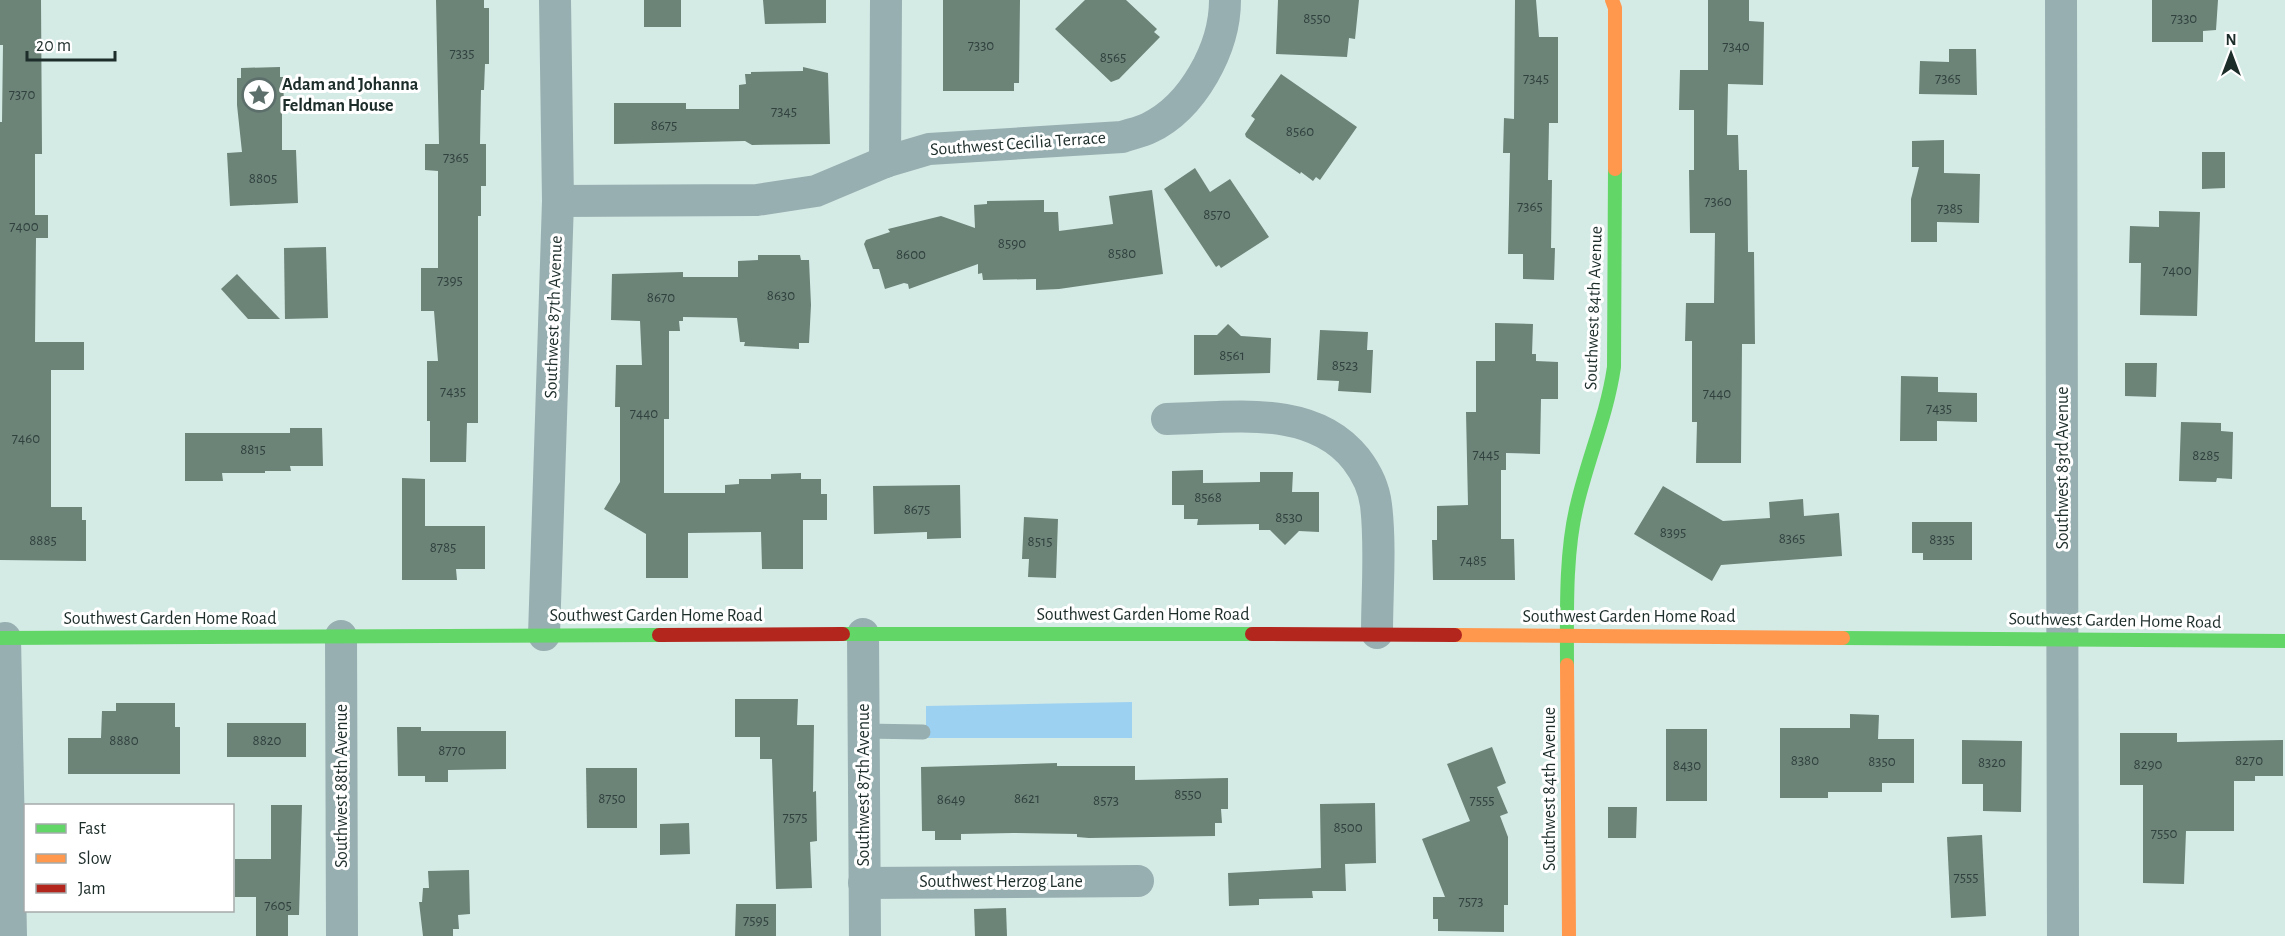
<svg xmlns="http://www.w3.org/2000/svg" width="2285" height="936" viewBox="0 0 2285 936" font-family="'Alegreya Sans',sans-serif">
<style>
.water{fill:#9dd1f2}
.building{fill:#6c8378}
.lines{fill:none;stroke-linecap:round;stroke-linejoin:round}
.lane{stroke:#98afb1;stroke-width:15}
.street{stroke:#98afb1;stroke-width:32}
.fast{stroke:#63d668;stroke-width:14}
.slow{stroke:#ff974d;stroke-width:14}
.jam{stroke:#b3261e;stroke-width:14}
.labels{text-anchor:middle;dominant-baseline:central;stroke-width:6;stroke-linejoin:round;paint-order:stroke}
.number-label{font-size:15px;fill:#31423e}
.poi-label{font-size:18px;font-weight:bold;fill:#1d2d2a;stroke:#fff;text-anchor:start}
.street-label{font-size:18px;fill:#1d2d2a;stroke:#fff}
</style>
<rect width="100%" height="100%" fill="#d4eae5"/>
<path class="water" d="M1132 702V738H926V706Z"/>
<g class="building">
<path d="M0 0H41L42 154H35V215H48V238H36L35 342H84V370H51V507H82V520H86V561L0 560V122H2L3 45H0Z"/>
<path d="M436 0H484V8H489V64H485L484 90H481L480 144H486V186H481V216H478V423H467L466 462H430V421H427V361H438L434 311H421V268H438V171L425 170V144H439Z"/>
<rect x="644" y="0" width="37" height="27"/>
<path d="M763 0H826V23L765 24Z"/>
<path d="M943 0H1020L1019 83H1014V91H943Z"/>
<path d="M1085 0H1126L1157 29 1154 32 1160 37 1119 79 1111 82 1055 29Z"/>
<path d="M1278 0H1359L1355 39 1349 38 1347 57 1276 54Z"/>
<path d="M1515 0H1536L1539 37H1558V123H1549L1548 180H1552L1551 248H1555L1554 280 1523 279V254H1508L1510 153H1503L1504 118 1514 119Z"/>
<path d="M1708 0H1749V21L1764 22 1763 85 1728 84 1727 135H1738L1739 170H1747L1748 252H1754L1755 344H1742L1741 463H1696L1697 422H1692V341H1685L1686 303H1714L1715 233H1690L1689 170H1694V110H1679L1680 70H1708Z"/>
<path d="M2152 0H2218L2216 30 2203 31V42H2152Z"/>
<path d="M1949 49H1976L1977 95 1919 94 1920 61 1949 62Z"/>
<path d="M280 67V77H283L284 105H282V150H296L298 203 230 206 227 153 242 152 237 105V78H241V68Z"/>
<path d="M803 67 828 73 830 144 752 145 745 141 614 144V103H686V109H739V85L746 84 745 74H751V72L803 71Z"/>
<path d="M1281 74 1357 127 1320 180 1316 177 1313 181 1301 172 1300 174 1246 137 1245 134 1255 119 1251 116Z"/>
<path d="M1944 140V173L1980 174 1979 223 1937 222V242H1911V199L1919 167H1912V141Z"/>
<path d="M2202 152H2225V188L2202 189Z"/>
<path d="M1195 168 1210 192 1230 179 1269 237 1221 268 1219 265 1216 267 1164 189Z"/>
<path d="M1152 190 1163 274 1059 289 1036 290V279L983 280 982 273 978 274V264L909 289 908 284 904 283 885 289 879 269H873L864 244 866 240 890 232 888 229 941 216 975 228 974 205 987 204V201L1044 200V212H1058L1059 231 1113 224 1109 196Z"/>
<path d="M2159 211 2200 212 2197 316 2140 315 2141 263H2129L2130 226 2159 227Z"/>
<path d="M326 247 328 318 285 319 284 248Z"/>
<path d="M758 255H800L801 260H809L811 305 809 343H799V349L744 346 745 342H740L737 318 683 317V321H679L680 331H669V419H664V493H725V485L739 484V479H771V474L801 473V479H821V494H827V520H803V569H762L761 532 688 533V578H646V534L604 509 620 482V407H615L616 365H642L640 321 611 320 612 274 683 272V277H738V261L758 260Z"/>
<path d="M237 274 280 319H248L221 289Z"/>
<path d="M1495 323 1533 324 1532 354H1536V361L1558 362V399H1541L1540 454 1506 453V470H1501V539H1514L1515 580H1433L1432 540H1437V506L1468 505 1466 412H1476V361H1495Z"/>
<path d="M1228 324 1241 336 1271 338 1270 373 1194 375V335H1217Z"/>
<path d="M1320 330 1368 332 1367 350H1373L1371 393 1338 391 1339 381 1317 380Z"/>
<path d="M2125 363H2157L2156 397 2125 396Z"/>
<path d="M1901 376 1938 377V392L1977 393V422L1937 421V441H1900Z"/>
<path d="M2181 422 2221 423V431L2233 432 2232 479 2217 478 2216 482 2179 481Z"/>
<path d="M290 428H322L323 466H290L291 471H265V473H222L223 481H185V433H290Z"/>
<path d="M1203 470V483L1260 482V472H1293L1292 492H1319V532L1299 531 1285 545 1270 530H1259V524L1197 525 1198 519H1184V505H1172V471Z"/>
<path d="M402 478 425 479V526H485V569H456L457 580H402Z"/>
<path d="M960 485 961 538 927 539V532L874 534 873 486Z"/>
<path d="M1663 486 1723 521 1770 518 1769 502 1803 499 1804 516 1839 513 1842 556 1721 565 1712 581 1634 534Z"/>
<path d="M1024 517 1058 519 1056 578 1028 577 1029 559H1022Z"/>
<path d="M1912 522H1972V560H1923V553H1912Z"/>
<path d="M735 699H798L797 725H814L813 792 816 791 817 841 810 842 812 888 776 889 772 759H760V737H735Z"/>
<path d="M116 703H175V727H180V774H68V738H101L102 711H116Z"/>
<path d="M1850 714 1879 715 1878 739H1914V783H1882V792H1828V798H1780V728H1850Z"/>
<rect x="227" y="723" width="79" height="34"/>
<path d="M397 727H421V731H506V769L448 770V782H425V776H398Z"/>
<rect x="1666" y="729" width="41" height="72"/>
<path d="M2120 733H2177V742L2283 740V776H2255V781H2234V831H2186L2184 884 2143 883V785H2120Z"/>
<path d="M1962 740 2022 741 2021 812 1983 811V784H1962Z"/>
<path d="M1492 747 1506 783 1497 787 1508 813 1500 816 1508 837V905H1504V932L1438 931V919H1433V897H1445L1422 839 1470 821 1447 764Z"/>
<path d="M1057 763V766H1135V780L1228 778V809H1221L1222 823H1215V836L1089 838 1077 837V834L1013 833 961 834V840H935V831H922L921 767Z"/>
<path d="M586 768H637V828H587Z"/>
<path d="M1375 803 1376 863 1345 864 1346 891H1312L1313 898 1259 899V905L1229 906 1228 873 1321 868 1320 804Z"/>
<path d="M271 805H302L299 915H288V936H256V897H235V859H271Z"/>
<path d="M1608 807H1637L1636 838H1608Z"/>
<path d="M689 823 690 854 660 855V824Z"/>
<path d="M1982 835 1986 916 1951 918 1947 837Z"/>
<path d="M469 870 470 914 458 915 459 929H453V936H423L419 902H422L423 888H429L428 871Z"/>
<path d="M736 904H776V936H735Z"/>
<path d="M1006 908 1007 936H975L974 909Z"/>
</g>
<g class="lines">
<path class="lane" d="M864 731 923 732"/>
<g class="street">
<path d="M2061 0 2063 936"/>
<path d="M885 162 886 0"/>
<path d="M558 201 757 200 816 191 885 162 929 149 1122 137C1131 134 1141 132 1149 128 1193 107 1225 48 1225 0"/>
<path d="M1167 419C1230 418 1312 403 1356 459 1366 472 1374 488 1376 505 1381 545 1377 593 1377 633"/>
<path d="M863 634 865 936"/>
<path d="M544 635 558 201 555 0"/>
<path d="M341 636 342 936"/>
<path d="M5 638 11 936"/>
<path d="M864 883 1138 881"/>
</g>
<g class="fast">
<path d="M843 634H1252"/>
<path d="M0 638 659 635"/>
<path d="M1843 638 2285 641"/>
<path d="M1567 665C1567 615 1565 553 1577 505 1588 458 1607 415 1614 367L1615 169"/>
</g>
<g class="slow">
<path d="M1612 0 1615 8V169"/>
<path d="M1455 635 1843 638"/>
<path d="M1567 665 1569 936"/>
</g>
<g class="jam">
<path d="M1252 634 1455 635"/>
<path d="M659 635 843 634"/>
</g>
</g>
<defs>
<g id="sight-ring" transform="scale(1.725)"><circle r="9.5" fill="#fff" stroke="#5d6f6b" stroke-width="1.5"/><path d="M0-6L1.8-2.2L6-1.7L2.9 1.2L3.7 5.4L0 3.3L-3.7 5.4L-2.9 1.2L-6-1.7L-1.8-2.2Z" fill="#5d6f6b"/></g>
</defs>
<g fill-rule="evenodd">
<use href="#sight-ring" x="259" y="95"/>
</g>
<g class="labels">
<g class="number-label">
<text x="1317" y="18">8550</text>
<text x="2184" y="18">7330</text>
<text x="981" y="45">7330</text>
<text x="1736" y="46">7340</text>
<text x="462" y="53">7335</text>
<text x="1113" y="57">8565</text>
<text x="1536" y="78">7345</text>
<text x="1948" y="78">7365</text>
<text x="22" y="94">7370</text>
<text x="784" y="111">7345</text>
<text x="664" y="125">8675</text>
<text x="1300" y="131">8560</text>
<text x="456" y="157">7365</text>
<text x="263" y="178">8805</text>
<text x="1718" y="201">7360</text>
<text x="1530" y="206">7365</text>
<text x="1950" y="208">7385</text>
<text x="1217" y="214">8570</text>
<text x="24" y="226">7400</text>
<text x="1012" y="243">8590</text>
<text x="1122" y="253">8580</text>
<text x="911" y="254">8600</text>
<text x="2177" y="270">7400</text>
<text x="450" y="280">7395</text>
<text x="781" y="295">8630</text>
<text x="661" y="297">8670</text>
<text x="1232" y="355">8561</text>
<text x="1345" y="365">8523</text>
<text x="453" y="391">7435</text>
<text x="1717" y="393">7440</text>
<text x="1939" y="408">7435</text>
<text x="644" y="413">7440</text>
<text x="26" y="438">7460</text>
<text x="253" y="449">8815</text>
<text x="1486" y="454">7445</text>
<text x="2206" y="455">8285</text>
<text x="1208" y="497">8568</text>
<text x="917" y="509">8675</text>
<text x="1289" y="517">8530</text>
<text x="1673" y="532">8395</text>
<text x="1792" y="538">8365</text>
<text x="1942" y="539">8335</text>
<text x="43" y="540">8885</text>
<text x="1040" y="541">8515</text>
<text x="443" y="547">8785</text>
<text x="1473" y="560">7485</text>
<text x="124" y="740">8880</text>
<text x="267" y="740">8820</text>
<text x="452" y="750">8770</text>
<text x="1805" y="760">8380</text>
<text x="2249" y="760">8270</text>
<text x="1882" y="761">8350</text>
<text x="1992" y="762">8320</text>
<text x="2148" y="764">8290</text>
<text x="1687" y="765">8430</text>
<text x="1188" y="794">8550</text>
<text x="612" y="798">8750</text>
<text x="1027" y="798">8621</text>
<text x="951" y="799">8649</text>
<text x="1106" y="800">8573</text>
<text x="1482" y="800">7555</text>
<text x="795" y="817">7575</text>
<text x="1348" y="827">8500</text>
<text x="2164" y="833">7550</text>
<text x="1966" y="877">7555</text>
<text x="1471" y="901">7573</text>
<text x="278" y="905">7605</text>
<text x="756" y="920">7595</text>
</g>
<g class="poi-label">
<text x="282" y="85">Adam and Johanna<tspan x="282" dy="21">Feldman House</tspan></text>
</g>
<g class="street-label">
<text transform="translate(1018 144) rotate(-4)">Southwest Cecilia Terrace</text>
<text transform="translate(1594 308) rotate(-88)">Southwest 84th Avenue</text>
<text transform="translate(554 317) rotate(-88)">Southwest 87th Avenue</text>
<text transform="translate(2063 468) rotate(-90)">Southwest 83rd Avenue</text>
<text x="1143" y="615">Southwest Garden Home Road</text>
<text x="656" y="616">Southwest Garden Home Road</text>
<text x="1629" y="617">Southwest Garden Home Road</text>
<text x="170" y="619">Southwest Garden Home Road</text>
<text transform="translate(2115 621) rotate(1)">Southwest Garden Home Road</text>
<text transform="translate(864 785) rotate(-90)">Southwest 87th Avenue</text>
<text transform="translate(342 786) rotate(-90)">Southwest 88th Avenue</text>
<text transform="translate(1550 789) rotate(-90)">Southwest 84th Avenue</text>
<text x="1001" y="882">Southwest Herzog Lane</text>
</g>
</g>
<rect x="24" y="804" width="210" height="108" fill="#ffffff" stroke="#a5abaa" stroke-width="1.5"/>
<rect x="36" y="824" width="30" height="9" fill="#63d668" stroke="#a5abaa" stroke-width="1.5"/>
<text x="78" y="834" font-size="18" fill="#1d2d2a">Fast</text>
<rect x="36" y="854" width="30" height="9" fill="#ff974d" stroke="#a5abaa" stroke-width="1.5"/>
<text x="78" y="864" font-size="18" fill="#1d2d2a">Slow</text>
<rect x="36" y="884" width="30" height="9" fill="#b3261e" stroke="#a5abaa" stroke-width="1.5"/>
<text x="78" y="894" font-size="18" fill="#1d2d2a">Jam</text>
<g transform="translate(2231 54)" stroke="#ffffff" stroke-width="4.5" paint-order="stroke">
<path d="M0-4.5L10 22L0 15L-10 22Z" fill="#1d2d2a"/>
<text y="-9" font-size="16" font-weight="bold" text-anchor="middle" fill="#1d2d2a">N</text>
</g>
<path d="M27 51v9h88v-9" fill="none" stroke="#1d2d2a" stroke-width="3"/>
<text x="36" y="51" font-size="18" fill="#1d2d2a" stroke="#ffffff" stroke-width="4.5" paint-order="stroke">20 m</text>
</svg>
